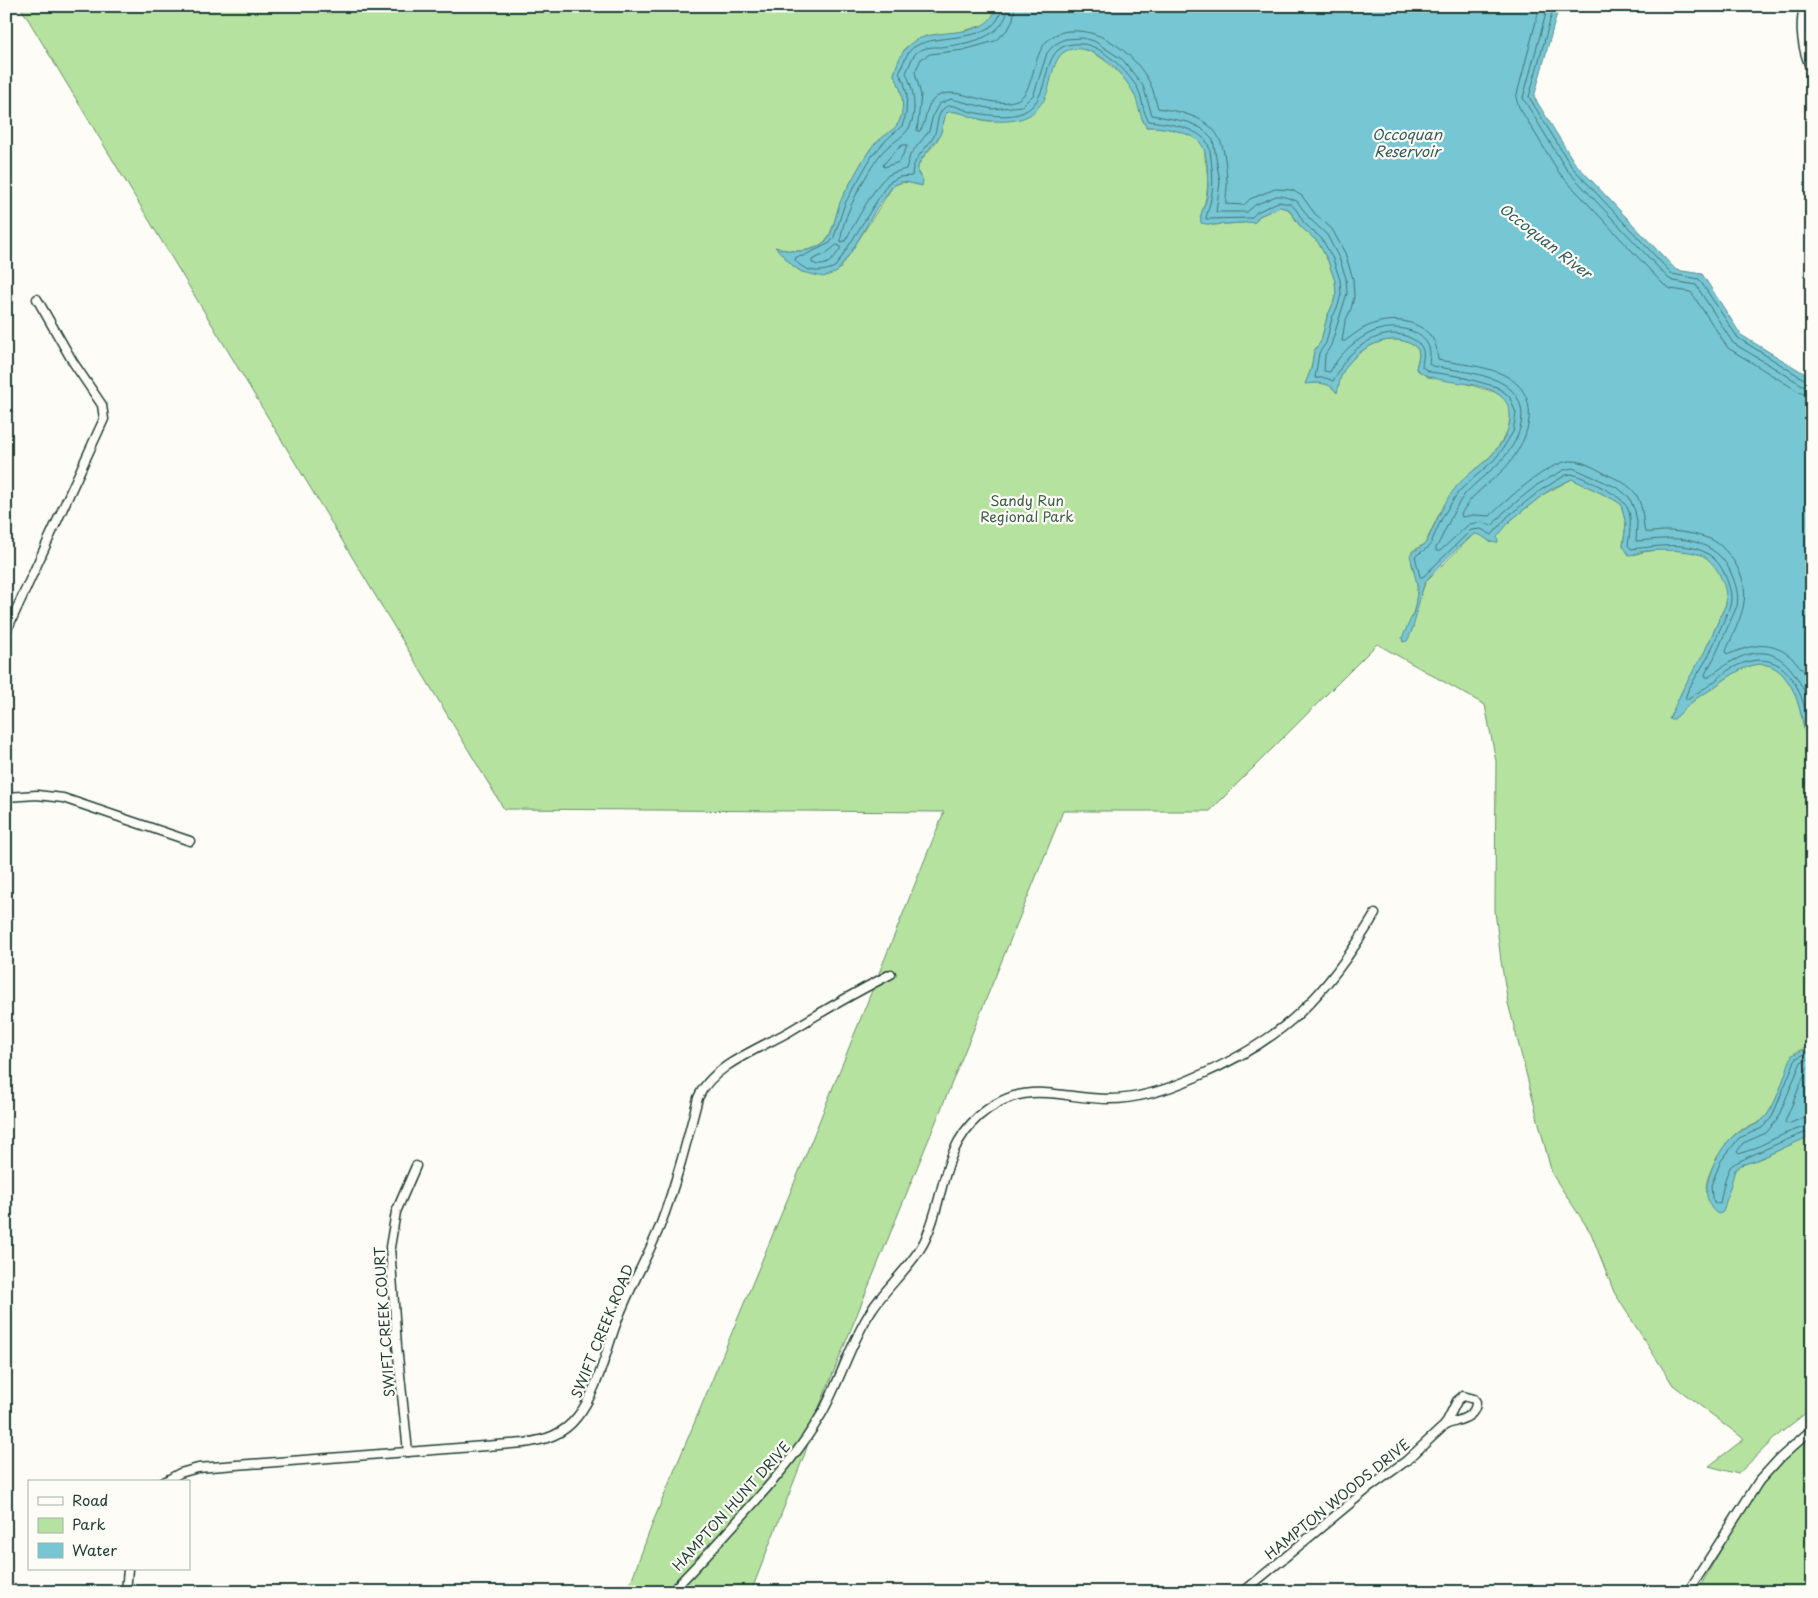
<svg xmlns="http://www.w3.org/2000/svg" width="1818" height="1598" viewBox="0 0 1818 1598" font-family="'Playpen Sans',sans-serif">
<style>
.green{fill:#b6e2a0;stroke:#6a906a}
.water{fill:#77c6d4;stroke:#548f94}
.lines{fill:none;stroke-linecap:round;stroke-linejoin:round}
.shore{stroke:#427474;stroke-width:1}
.street-casing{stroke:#1f3d34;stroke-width:11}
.street{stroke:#fdfcf7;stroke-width:8}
.labels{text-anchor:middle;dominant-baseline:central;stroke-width:4.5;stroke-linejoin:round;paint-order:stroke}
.park-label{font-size:14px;fill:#3d5e4a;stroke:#fdfcf7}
.street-label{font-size:14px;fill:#1f3d34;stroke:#fdfcf7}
.water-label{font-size:15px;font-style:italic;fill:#355f5c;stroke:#fdfcf7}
</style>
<rect width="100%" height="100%" fill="#fdfcf7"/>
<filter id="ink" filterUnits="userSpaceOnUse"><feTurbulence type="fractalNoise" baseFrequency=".02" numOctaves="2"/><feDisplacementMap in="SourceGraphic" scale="10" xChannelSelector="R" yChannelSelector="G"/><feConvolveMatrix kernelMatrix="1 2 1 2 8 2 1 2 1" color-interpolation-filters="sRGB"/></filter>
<g filter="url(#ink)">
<g class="green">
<path d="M20 6H997L992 19 987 24 960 32 926 36 905 48 894 74C902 88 906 106 899 122 895 131 878 139 871 148 861 162 853 179 844 194 838 205 832 235 826 240 813 253 792 253 776 247L793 266 802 272 840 269 893 186C904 180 910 183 922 185L921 177 917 171C919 157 933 149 939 137 943 129 943 121 946 113 957 107 978 122 991 121 998 120 1039 93 1048 88 1050 77 1052 63 1060 55 1081 32 1123 73 1133 91 1140 103 1139 116 1146 127 1161 126 1195 132 1203 146 1205 149 1205 155 1205 158 1210 182 1208 195 1200 218L1212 225 1255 222 1259 216 1280 207 1288 209 1300 226 1318 242 1328 261 1335 281 1336 293 1333 304 1327 317 1321 341 1314 351 1311 369 1306 383C1317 383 1329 381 1336 392 1339 386 1339 380 1342 373 1355 348 1394 327 1418 349L1419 355 1416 369 1428 377 1457 381 1495 392 1505 399 1511 412 1508 430 1498 447 1490 457 1464 479 1439 514 1425 544 1412 551C1409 568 1418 575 1417 589 1417 607 1409 625 1403 642L1426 581 1474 534H1480L1491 543 1511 520 1544 494 1572 479 1613 499 1621 504 1626 524 1623 546 1634 555C1649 548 1688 548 1704 556 1719 564 1729 589 1726 604L1704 653 1681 693 1676 706 1670 715 1674 719C1682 712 1689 704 1697 698 1702 694 1708 692 1713 688 1744 665 1772 647 1794 692 1804 715 1804 740 1812 763V1046L1795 1052C1787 1070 1778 1100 1767 1115 1759 1125 1752 1125 1741 1130 1726 1138 1707 1171 1706 1188L1729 1187 1734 1170 1741 1165 1757 1160 1812 1135V1408L1778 1435 1738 1474 1709 1466 1744 1439 1673 1385 1614 1292 1591 1233 1552 1174 1508 1003 1501 961 1495 911 1496 761 1485 705 1377 644 1210 811H1063L820 1405 805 1453 751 1592H627L653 1522 800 1169 944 812 504 809Z"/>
<path d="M1812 1434V1592H1697L1760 1480Z"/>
</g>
<g class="water">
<path d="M997 6H1559L1534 97 1574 162 1676 270 1702 274 1741 335 1812 378V763C1804 740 1804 715 1794 692 1772 647 1744 665 1713 688 1708 692 1702 694 1697 698 1689 704 1682 712 1674 719H1669L1684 687 1704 653 1726 604C1727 595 1725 587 1721 578 1718 570 1712 562 1705 557 1692 549 1655 549 1640 552 1636 553 1634 555 1629 555L1623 546 1626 524 1621 504 1613 499 1572 479 1551 489 1544 494 1511 520 1497 537 1498 542 1496 543C1487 542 1483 534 1474 534 1464 542 1428 574 1424 585 1417 603 1417 624 1407 641L1403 642 1402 638 1414 612 1418 588 1410 555C1414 549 1423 548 1427 541 1436 523 1443 503 1456 487 1466 475 1479 467 1490 457 1507 440 1523 408 1495 392 1472 379 1436 386 1416 369L1419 355 1418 349C1394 327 1354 348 1342 374 1339 380 1339 387 1337 393 1329 381 1318 383 1305 384L1311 369 1314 351 1321 341 1327 317 1333 304 1336 293 1335 281 1328 261 1318 242 1300 226 1289 209 1280 207 1259 216 1255 222 1212 225 1201 223C1199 214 1205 206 1207 197 1209 186 1208 156 1203 147 1196 132 1161 126 1147 127 1141 119 1140 112 1137 102 1134 90 1125 80 1117 70 1110 62 1097 53 1086 50 1049 41 1055 80 1044 100 1040 106 1033 113 1028 116 1015 123 992 122 979 119 969 117 955 108 946 113L940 135 920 161 918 167V174L923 180 922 186 906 182H901L893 186 878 206 851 252 837 272 823 277 802 272 793 266 775 247C792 253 811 254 826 241 834 233 836 209 842 198 851 182 860 164 871 148 878 139 894 131 899 122 906 107 902 88 894 75 896 65 902 50 910 44 934 24 987 44 997 6Z"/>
<path d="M1812 1046V1135L1757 1160 1741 1165 1735 1170 1723 1212 1719 1214C1712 1212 1708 1203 1707 1196 1704 1177 1723 1139 1741 1131 1752 1126 1759 1125 1767 1115 1778 1100 1785 1073 1792 1055Z"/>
</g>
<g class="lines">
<g class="shore">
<path d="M1002 6C998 47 938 31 914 47 906 52 903 65 899 73L904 82 907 95 906 114 902 126 886 140 872 156 845 203 834 237 830 243 803 256 796 257 795 260C805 273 823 274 836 266L888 183 899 177 912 176C912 159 924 151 933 138 938 129 936 116 943 109 946 106 950 105 954 106 958 107 963 109 968 111 983 115 1010 119 1024 112 1057 96 1034 39 1083 44 1103 46 1128 72 1138 89 1143 99 1142 112 1149 121 1165 123 1199 127 1208 144 1211 151 1211 161 1212 167 1214 186 1212 199 1206 217V219L1251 218 1257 212 1278 202 1291 204 1297 211 1304 223 1322 239 1333 259 1340 280 1341 294 1338 306 1332 318 1326 343 1319 353 1315 378H1326L1333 381C1339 372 1342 363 1350 355 1366 339 1392 326 1414 340 1417 342 1420 344 1422 348 1425 354 1422 361 1422 367L1430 372 1458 376 1497 387 1509 396 1516 413 1513 432 1502 450 1494 460 1459 491 1443 516 1429 547 1415 556 1420 577H1423L1471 530 1481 529 1492 535 1508 516 1541 490 1566 475 1572 474C1582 477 1592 482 1601 487 1632 503 1633 511 1628 545L1631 549C1663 546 1709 536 1725 575 1729 585 1733 595 1730 606L1709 655 1688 690 1685 699H1689C1695 693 1703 690 1711 684 1718 679 1724 672 1732 668 1791 638 1806 700 1812 745"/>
<path d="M1008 6C1006 39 966 44 940 47 932 47 925 47 917 52 912 56 909 67 906 73 914 89 919 117 906 132 898 141 887 145 880 155 867 172 839 222 841 242L845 241C853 227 876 183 887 176 893 172 900 171 906 169L910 155 929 131 933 115 939 104 951 99 992 109 1022 106 1034 94 1047 53 1054 45 1065 39 1083 38 1094 41 1123 60 1143 86 1152 115 1188 122 1201 128 1213 140 1220 182 1216 212H1247L1255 205 1276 196H1282L1297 201 1309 218 1327 235 1339 258 1346 278 1347 293 1331 345 1325 355 1324 371 1330 372C1339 354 1357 338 1375 331 1391 325 1419 327 1428 345 1431 351 1430 357 1429 364L1432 366C1453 370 1478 372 1498 381 1532 397 1525 431 1506 455 1494 470 1477 480 1465 494 1452 511 1446 531 1436 548V551H1440L1469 524 1482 522 1492 526 1504 512 1537 485 1564 470 1573 468 1618 488 1629 497 1635 511 1637 522 1636 541C1645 541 1654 539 1663 539 1691 537 1720 546 1731 573 1736 584 1739 595 1737 606L1714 658 1705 674 1706 677H1709C1762 634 1791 650 1812 711"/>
<path d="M1015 6 1013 19 1009 28 995 41 963 50 930 54 921 59 915 72 921 95 917 131H920C927 122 924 109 933 100 952 80 988 111 1017 100 1034 93 1032 56 1047 41 1054 34 1063 31 1071 31 1104 29 1135 55 1150 83 1154 91 1155 100 1158 108 1168 110 1179 111 1189 115 1223 126 1225 149 1227 181 1228 188 1225 197 1226 204L1244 205 1250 199 1275 189 1292 190 1302 196 1315 214 1332 229 1345 253 1353 279 1354 297 1351 309 1345 322 1342 341H1345C1353 335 1362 328 1371 325 1391 316 1423 320 1434 341 1437 347 1437 354 1438 360 1459 364 1482 365 1502 374 1545 394 1530 439 1506 467 1497 477 1486 484 1477 493 1470 499 1466 506 1461 514L1462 517 1474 515 1490 516C1505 501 1549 461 1571 461 1582 460 1596 469 1606 474 1617 479 1631 485 1637 496 1644 509 1642 520 1645 532 1652 533 1658 531 1665 531 1679 531 1697 534 1710 539 1720 543 1727 552 1733 560 1756 595 1740 617 1726 651V653L1729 654C1738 651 1746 647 1755 646 1783 642 1802 664 1812 687"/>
<path d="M1540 6 1516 98 1519 107 1560 174 1663 284 1671 289 1691 292 1728 348 1801 393 1812 395"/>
<path d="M1548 6 1523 98 1566 169 1668 278 1673 281 1696 285 1733 343 1804 386 1812 388"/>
<path d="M1554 6 1529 97 1571 166 1672 274 1699 279 1738 338 1807 381 1812 382"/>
<path d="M903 145H906L907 147 899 162 884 167 883 165 895 151Z"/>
<path d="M837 245 840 246V249C833 260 826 269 812 263V260L825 254Z"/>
<path d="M1812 1051 1796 1058 1772 1117 1762 1128 1739 1138 1721 1161 1711 1185 1712 1198 1715 1204 1720 1203C1722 1194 1725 1174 1731 1166 1735 1162 1804 1131 1812 1131"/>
<path d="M1812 1058 1801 1062 1777 1120 1766 1133 1743 1143 1737 1152 1739 1154 1753 1149 1784 1134 1812 1124"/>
<path d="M1812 1066 1807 1068 1785 1122 1788 1124 1805 1117H1812"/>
</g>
<g class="street-casing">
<g id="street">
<path d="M1804 6C1799 29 1802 50 1812 71"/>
<path d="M6 632 104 419 102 405 73 362 37 299"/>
<path d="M6 797 37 795 63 798 190 841"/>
<path d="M1463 1396 1474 1399 1476 1402C1476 1419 1457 1420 1445 1425L1457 1401Z"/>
<path d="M408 1452 397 1346 390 1247 396 1212 416 1166"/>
<path d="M164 1482 180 1473 198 1468 524 1443C545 1440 563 1435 577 1417 598 1392 607 1346 619 1316 631 1285 648 1256 660 1226 676 1184 687 1141 698 1098 712 1065 761 1048 790 1031 823 1011 856 992 891 974"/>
<path d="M126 1592 128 1569"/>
<path d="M671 1592C698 1565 724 1536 750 1507 776 1478 801 1449 821 1415 840 1382 850 1343 871 1311 886 1287 909 1269 923 1244 945 1202 940 1150 979 1116 1024 1077 1059 1099 1110 1099 1140 1099 1169 1089 1196 1077 1285 1039 1326 996 1375 914"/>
<path d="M1243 1592 1370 1487 1406 1461 1445 1425"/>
<path d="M1688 1592 1759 1481 1779 1459 1812 1429"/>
</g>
</g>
<use href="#street" class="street"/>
</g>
</g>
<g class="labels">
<g class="park-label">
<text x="1027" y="500">Sandy Run<tspan x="1027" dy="16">Regional Park</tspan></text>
</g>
<g class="street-label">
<text transform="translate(384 1322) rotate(-94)">SWIFT CREEK COURT</text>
<text transform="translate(602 1331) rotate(-68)">SWIFT CREEK ROAD</text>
<text transform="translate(1337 1499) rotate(-39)">HAMPTON WOODS DRIVE</text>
<text transform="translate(731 1506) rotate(-48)">HAMPTON HUNT DRIVE</text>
</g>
<g class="water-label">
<text x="1407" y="133">Occoquan<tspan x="1407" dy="17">Reservoir</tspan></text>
<text transform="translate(1546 240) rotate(38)">Occoquan River</text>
</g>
</g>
<rect width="1818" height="1598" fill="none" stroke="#fdfcf7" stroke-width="25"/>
<rect x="12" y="12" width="1793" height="1573" fill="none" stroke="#1f3d34" stroke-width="2" filter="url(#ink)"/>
<rect x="28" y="1480" width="162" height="90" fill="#fdfcf7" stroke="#a4b0a9"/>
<rect x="38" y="1497" width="25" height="8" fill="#fdfcf7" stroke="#a4b0a9"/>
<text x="72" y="1506" font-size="15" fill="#1f3d34">Road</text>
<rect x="38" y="1518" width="25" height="15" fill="#b6e2a0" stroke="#a4b0a9"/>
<text x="72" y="1530" font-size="15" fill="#1f3d34">Park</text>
<rect x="38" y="1543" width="25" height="15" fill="#77c6d4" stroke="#a4b0a9"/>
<text x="72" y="1556" font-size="15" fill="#1f3d34">Water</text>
</svg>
